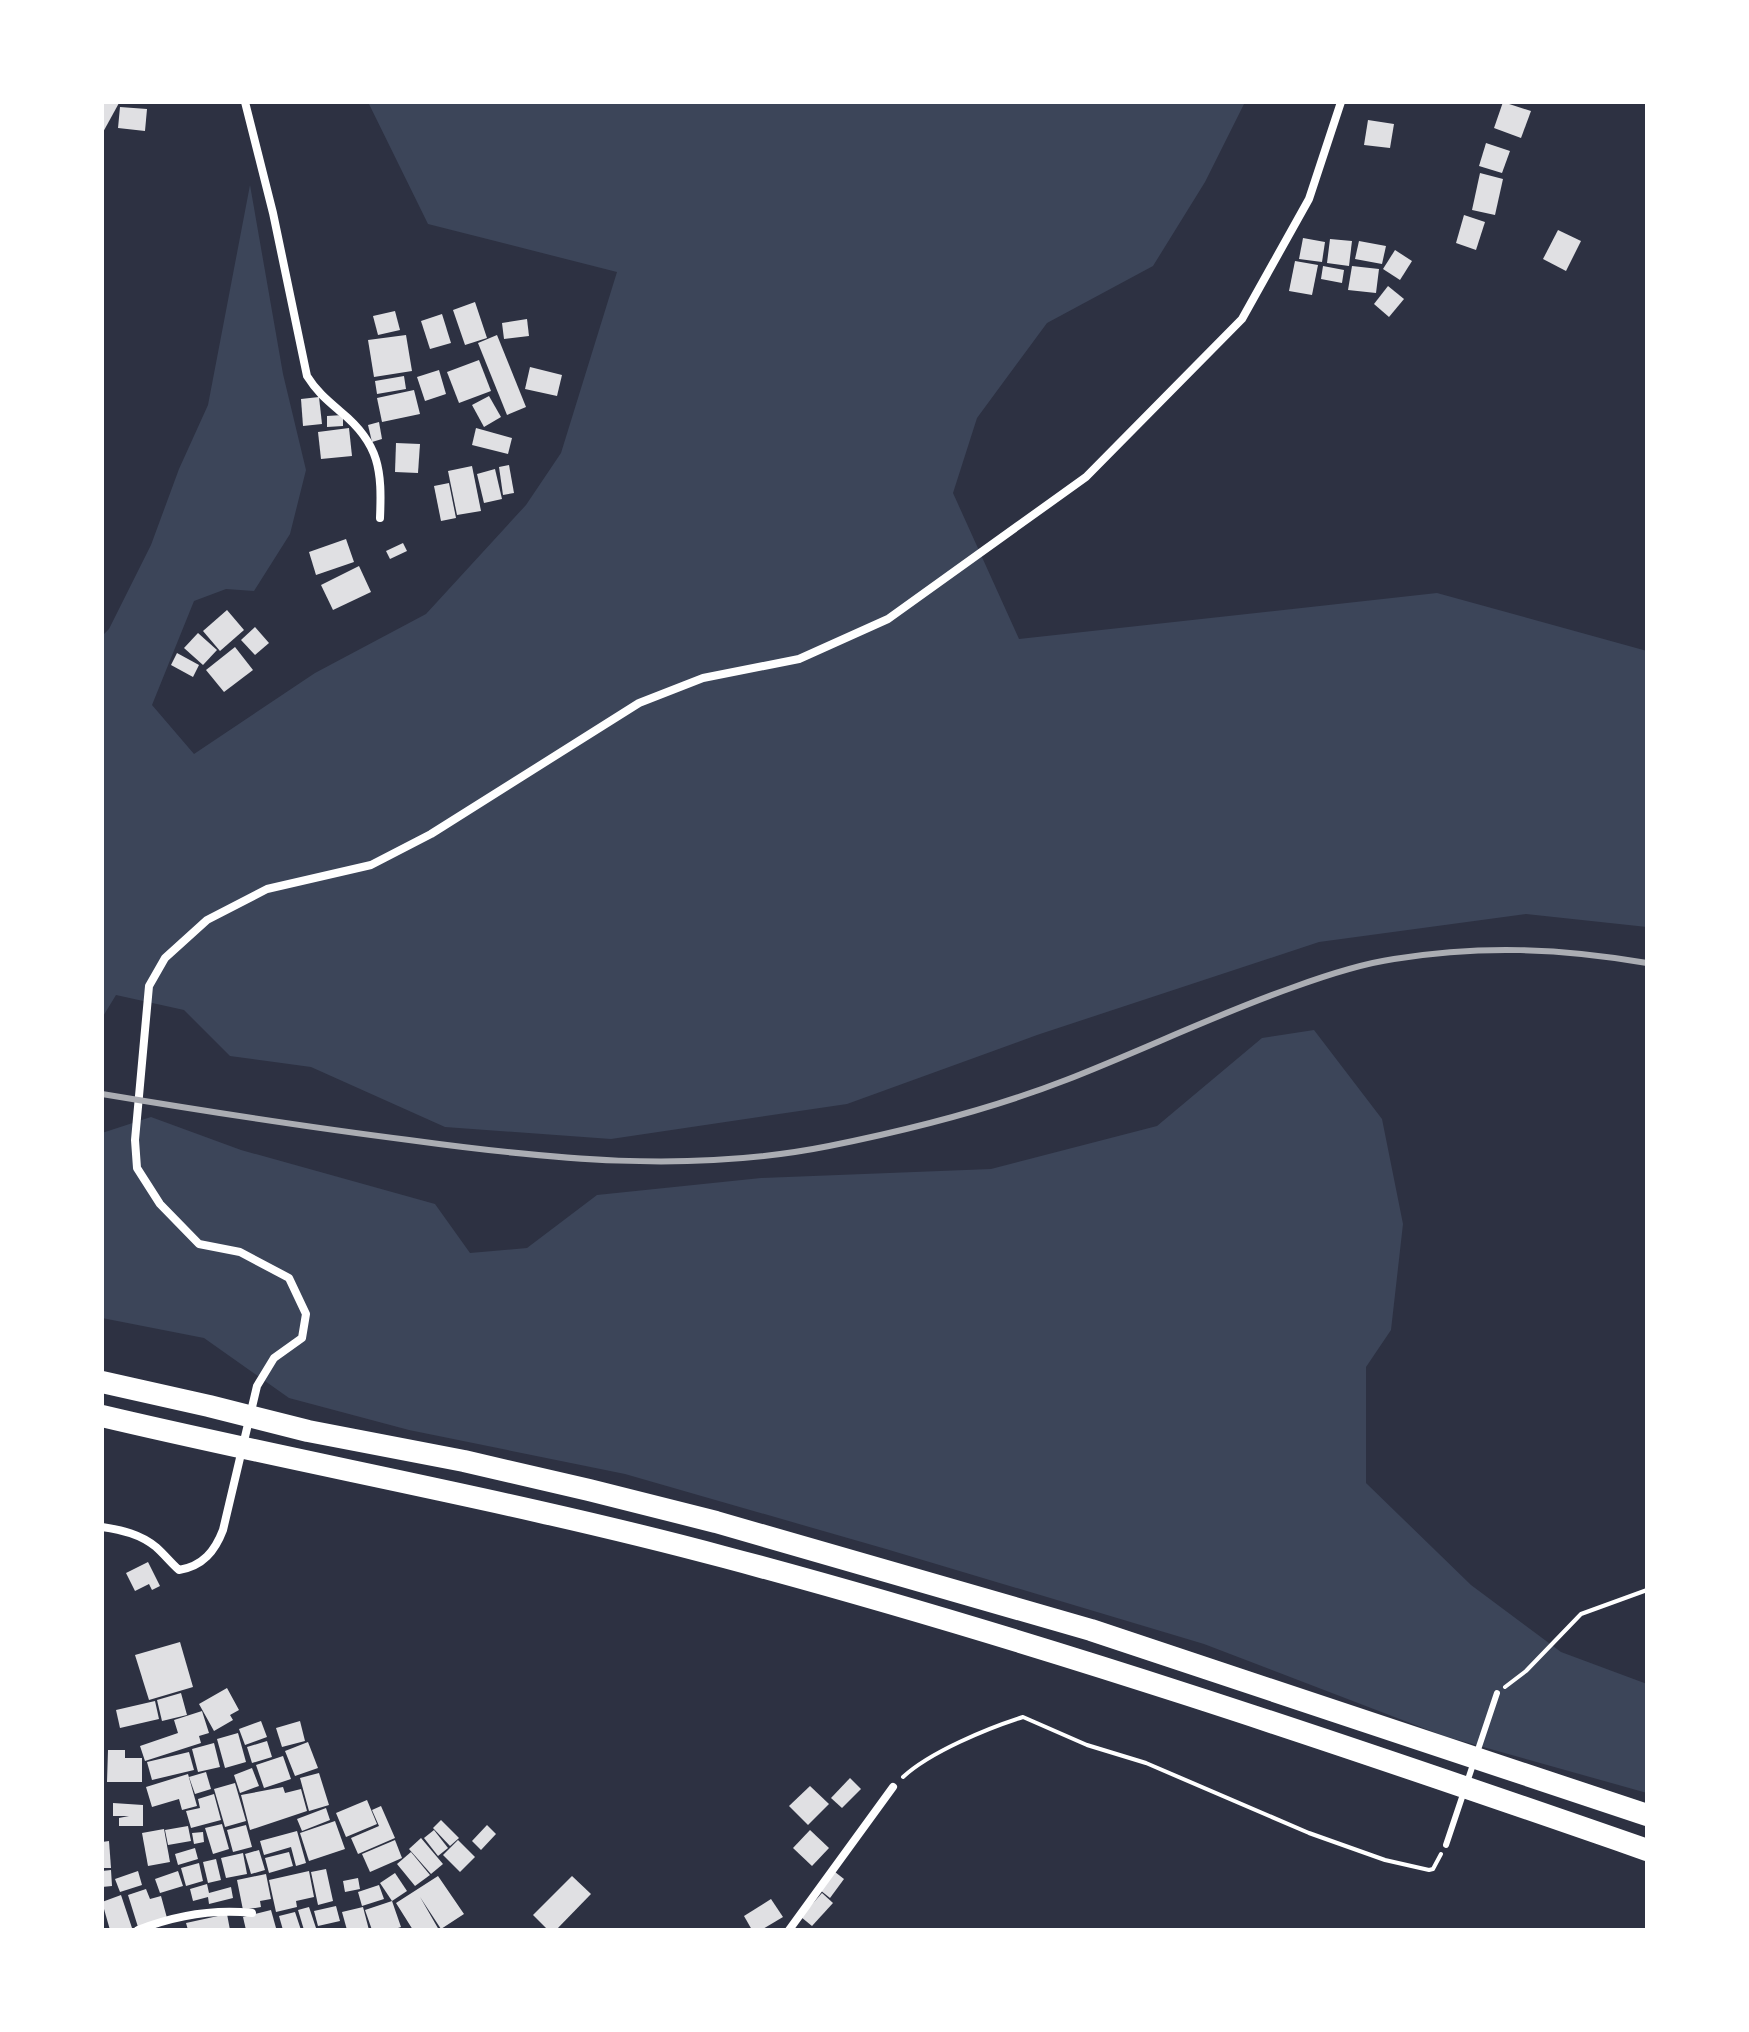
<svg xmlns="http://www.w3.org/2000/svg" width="1749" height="2032" viewBox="0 0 1749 2032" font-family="'Nunito Sans',sans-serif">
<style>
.green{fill:#3c4559}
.building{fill:#e0e0e3}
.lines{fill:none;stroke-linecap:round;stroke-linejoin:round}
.path{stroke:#fff;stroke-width:4}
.service{stroke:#fff;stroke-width:6}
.minor{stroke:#fff;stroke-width:8}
.motorway{stroke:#fff;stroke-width:22}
.rail{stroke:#abadb3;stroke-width:6}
</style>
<rect width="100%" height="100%" fill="#2d3142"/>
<g class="green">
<path d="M368 102H1245L1205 182 1153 266 1047 323 977 418 953 493 1019 639 1437 593 1647 651V927L1526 914 1319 942 1037 1035 847 1104 611 1139 445 1127 311 1067 230 1056 184 1010 116 995 102 1018V636L109 629 151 545 179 469 208 405 250 185 283 374 306 470 290 534 254 591 226 589 194 601 152 705 194 754 315 673 426 614 526 505 561 453 617 272 428 224Z"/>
<path d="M1314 1030 1382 1119 1403 1224 1391 1330 1366 1367V1483L1471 1585 1561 1652 1647 1684V1793L1444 1736 1204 1644 886 1549 625 1474 409 1430 289 1398 204 1338 102 1318V1133L151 1117 241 1150 435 1204 470 1253 527 1248 597 1195 761 1178 991 1169 1157 1126 1262 1038Z"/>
</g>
<g class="building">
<path d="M102 102 119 103 102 134Z"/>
<path d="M1503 102 1531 111 1521 138 1494 128Z"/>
<path d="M120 107 147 109 145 131 118 128Z"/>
<path d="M1368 120 1394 124 1390 148 1364 145Z"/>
<path d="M1486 143 1510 151 1502 173 1479 166Z"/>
<path d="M1480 173 1503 179 1495 215 1472 210Z"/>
<path d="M1464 215 1485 222 1476 250 1456 243Z"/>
<path d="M1558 230 1581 241 1566 271 1543 259Z"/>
<path d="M1303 238 1325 242 1322 262 1299 259Z"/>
<path d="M1330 239 1352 241 1349 266 1327 263Z"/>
<path d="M1359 241 1386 246 1382 264 1355 259Z"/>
<path d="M1395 250 1412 261 1400 280 1383 269Z"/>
<path d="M1295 261 1318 265 1312 295 1289 291Z"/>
<path d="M1323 266 1344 270 1342 283 1321 279Z"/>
<path d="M1352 266 1379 269 1376 293 1348 290Z"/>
<path d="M1388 286 1404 299 1389 317 1374 304Z"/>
<path d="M475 302 487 338 465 345 453 310Z"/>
<path d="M395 311 400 330 378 335 373 316Z"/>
<path d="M442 314 451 343 430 349 421 321Z"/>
<path d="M527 319 529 336 504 339 502 323Z"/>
<path d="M406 335 412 371 374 377 368 340Z"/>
<path d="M497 335 526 407 507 415 478 343Z"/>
<path d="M479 360 491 391 459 403 447 372Z"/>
<path d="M530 367 562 375 557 396 525 389Z"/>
<path d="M439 370 446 394 425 401 417 377Z"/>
<path d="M404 376 406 389 377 394 375 381Z"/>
<path d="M414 390 420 414 382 422 377 398Z"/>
<path d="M489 396 501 417 484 427 472 405Z"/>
<path d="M319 397 322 424 303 426 301 399Z"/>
<path d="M343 415V426L327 427V416Z"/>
<path d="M379 422 382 439 372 442 368 425Z"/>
<path d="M349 428 352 456 321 459 318 432Z"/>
<path d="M476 428 512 438 508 454 472 445Z"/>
<path d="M396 443 420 444 418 473 395 472Z"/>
<path d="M509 465 514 493 503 495 499 467Z"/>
<path d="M472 466 481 511 457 515 448 471Z"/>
<path d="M495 469 502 499 484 503 477 474Z"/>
<path d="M449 483 456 518 441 521 434 486Z"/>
<path d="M346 539 354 562 316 575 309 552Z"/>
<path d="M403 543 407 551 390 559 386 551Z"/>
<path d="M359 566 371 592 333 610 321 585Z"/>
<path d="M227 610 244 630 220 651 203 631Z"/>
<path d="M255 627 269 643 255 655 241 640Z"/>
<path d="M198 633 217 650 203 665 184 648Z"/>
<path d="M235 647 253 670 224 692 206 670Z"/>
<path d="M177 653 199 665 193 677 171 665Z"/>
<path d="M148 1562 160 1586 152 1590 149 1584 135 1591 126 1573Z"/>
<path d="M180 1642 193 1687 149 1700 135 1655Z"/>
<path d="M227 1688 239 1710 230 1715 233 1720 214 1731 199 1704Z"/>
<path d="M181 1693 187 1715 162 1721 157 1700Z"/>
<path d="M155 1701 159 1719 120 1728 116 1710Z"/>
<path d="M202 1711 209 1733 199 1736 201 1743 145 1761 140 1746 178 1733 174 1720Z"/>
<path d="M261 1721 267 1737 245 1745 239 1729Z"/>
<path d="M300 1721 305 1741 282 1747 276 1728Z"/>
<path d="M238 1733 246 1762 225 1768 217 1739Z"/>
<path d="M267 1741 272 1757 252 1763 247 1747Z"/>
<path d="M308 1742 318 1768 295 1776 285 1751Z"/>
<path d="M214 1743 220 1767 198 1772 192 1749Z"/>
<path d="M108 1750H125V1758H142V1782H107Z"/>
<path d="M189 1752 194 1770 152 1780 147 1762Z"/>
<path d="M283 1756 291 1779 264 1788 256 1765Z"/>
<path d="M252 1768 259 1786 240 1793 234 1775Z"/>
<path d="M206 1772 211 1789 195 1794 189 1777Z"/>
<path d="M319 1773 329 1805 309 1811 300 1778Z"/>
<path d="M188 1774 197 1806 182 1810 179 1799 152 1807 146 1787Z"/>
<path d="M850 1778 861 1789 842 1808 831 1798Z"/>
<path d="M235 1783 246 1821 225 1827 214 1789Z"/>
<path d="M810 1786 829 1804 808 1825 789 1806Z"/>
<path d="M283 1787 285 1793 301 1789 307 1811 250 1830 241 1795Z"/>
<path d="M214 1794 221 1820 191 1828 186 1811 200 1808 198 1799Z"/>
<path d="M367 1800 377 1824 346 1837 336 1813Z"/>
<path d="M113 1803 143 1805V1826H119V1818L129 1816H113Z"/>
<path d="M381 1806 395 1838 358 1854 351 1838 379 1826 372 1810Z"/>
<path d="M326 1808 330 1820 302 1831 297 1819Z"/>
<path d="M441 1820 459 1838 450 1846 433 1828Z"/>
<path d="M335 1821 345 1849 309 1861 300 1833Z"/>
<path d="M222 1824 229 1849 213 1854 205 1828Z"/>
<path d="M246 1825 252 1847 233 1852 227 1830Z"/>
<path d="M487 1825 496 1834 481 1850 472 1841Z"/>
<path d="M188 1826 191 1841 168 1845 165 1830Z"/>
<path d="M164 1829 170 1862 148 1866 142 1833Z"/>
<path d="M434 1830 448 1848 438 1856 424 1838Z"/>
<path d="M810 1830 829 1848 812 1866 793 1848Z"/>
<path d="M297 1831 306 1863 296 1866 291 1847 264 1855 260 1841Z"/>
<path d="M203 1832 204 1842 194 1844 192 1833Z"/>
<path d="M421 1838 443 1864 431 1874 409 1849Z"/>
<path d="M395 1840 402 1858 370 1872 362 1854Z"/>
<path d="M458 1840 475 1857 460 1872 443 1855Z"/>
<path d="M109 1841 111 1868H102V1842Z"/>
<path d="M195 1848 198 1859 178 1865 175 1854Z"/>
<path d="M259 1850 265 1870 251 1874 245 1854Z"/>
<path d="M289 1852 293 1866 269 1873 265 1858Z"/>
<path d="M411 1852 430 1875 415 1886 397 1864Z"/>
<path d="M243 1853 247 1874 226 1878 221 1858Z"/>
<path d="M216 1859 221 1880 208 1883 203 1862Z"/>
<path d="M199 1863 203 1881 186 1886 181 1868Z"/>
<path d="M326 1869 333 1901 318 1905 311 1872Z"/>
<path d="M111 1870 112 1886 102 1887V1871Z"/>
<path d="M138 1871 142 1885 120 1892 115 1879Z"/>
<path d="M178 1871 183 1886 160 1893 155 1879Z"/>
<path d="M309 1871 314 1897 296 1901 297 1907 276 1912 269 1880Z"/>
<path d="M835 1872 844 1879 830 1898 820 1890Z"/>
<path d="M395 1873 407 1891 392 1901 380 1883Z"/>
<path d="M266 1874 271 1899 260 1901 261 1907 243 1910 237 1880Z"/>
<path d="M438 1876 464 1914 441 1929 420 1897 439 1930H413L396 1903Z"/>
<path d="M572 1876 591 1894 556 1930H548L533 1915Z"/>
<path d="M358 1878 360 1889 345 1892 343 1881Z"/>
<path d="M207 1884 209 1893 231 1887 233 1898 209 1904 208 1897 193 1901 190 1889Z"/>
<path d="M379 1885 384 1899 362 1906 358 1892Z"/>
<path d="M146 1889 150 1899 161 1896 167 1918 138 1927 128 1895Z"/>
<path d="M822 1893 833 1903 812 1926 801 1917Z"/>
<path d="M121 1895 132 1928 110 1930 102 1902Z"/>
<path d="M771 1899 783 1917 761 1930H752L744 1916Z"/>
<path d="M392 1901 401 1927 392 1930H372L365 1910Z"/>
<path d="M336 1906 340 1921 318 1926 314 1911Z"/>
<path d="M309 1907 316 1928 304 1930 298 1910Z"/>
<path d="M363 1907 369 1930H347L342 1912Z"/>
<path d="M271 1910 276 1928 246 1930 243 1917Z"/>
<path d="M295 1912 301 1930H283L279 1916Z"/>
<path d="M227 1914 230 1930H188L186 1923Z"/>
</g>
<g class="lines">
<g class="path">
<path d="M1505 1687 1526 1671 1581 1614 1647 1590"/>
<path d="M903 1777C930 1752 988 1728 1023 1717L1087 1745 1146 1763 1309 1833 1385 1860 1429 1870 1433 1869 1441 1854"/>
</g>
<path class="service" d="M1446 1845 1497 1693"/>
<g class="minor">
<path d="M245 102 273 213 307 376C317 392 327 400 341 412 380 444 382 471 380 518"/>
<path d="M102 1527C122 1530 140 1534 156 1547 164 1554 171 1563 179 1570 203 1566 215 1551 223 1530L257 1386 274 1358 302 1338 306 1314 289 1278 240 1252 199 1244 160 1204 137 1168 135 1140 149 986 165 958 207 920 267 889 371 865 431 834 639 703 703 678 799 659 888 619 1086 477 1242 319 1309 199 1341 102"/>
<path d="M138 1930C174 1916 214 1909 252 1913"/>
<path d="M789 1930 893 1787"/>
</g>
<g class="motorway">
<path d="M102 1382 209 1406 308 1431 464 1461 589 1490 716 1522 1091 1630 1647 1815"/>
<path d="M102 1416C309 1465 519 1502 724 1557 1036 1640 1342 1744 1647 1850"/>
</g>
<path class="rail" d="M102 1094C204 1111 306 1127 409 1140 548 1159 689 1174 829 1146 909 1130 989 1110 1066 1080 1143 1050 1217 1014 1294 987 1327 975 1360 964 1394 959 1481 945 1560 948 1647 963"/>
</g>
<rect width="1749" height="2032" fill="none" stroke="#ffffff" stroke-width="208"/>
</svg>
